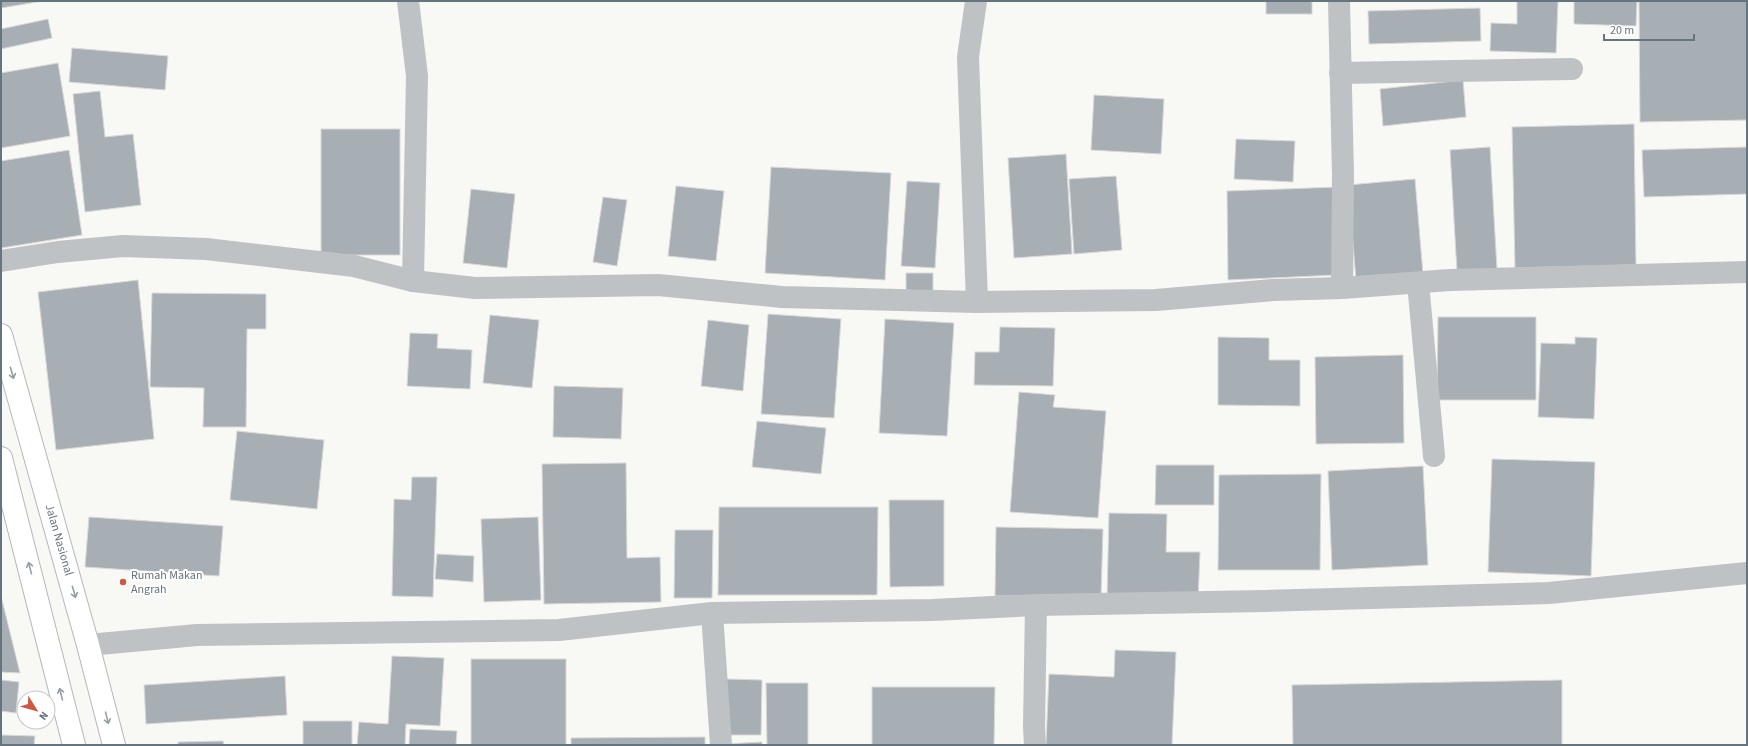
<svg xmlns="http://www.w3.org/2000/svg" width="1748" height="746" viewBox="0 0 1748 746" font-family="'Source Sans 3',sans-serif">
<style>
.building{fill:#a7aeb4;stroke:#d9d9d8}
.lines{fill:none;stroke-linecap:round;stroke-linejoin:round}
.highway-casing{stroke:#b4b7ba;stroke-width:24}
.minor{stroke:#bec2c5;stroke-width:22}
.highway{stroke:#fff;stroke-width:22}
.oneway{stroke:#949ea4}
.poi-dot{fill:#ce5840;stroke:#fff;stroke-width:1.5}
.labels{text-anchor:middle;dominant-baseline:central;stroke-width:4;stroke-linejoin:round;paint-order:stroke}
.street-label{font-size:12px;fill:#66747d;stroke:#fff}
.poi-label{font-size:12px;fill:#66747d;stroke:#fff;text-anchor:start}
</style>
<rect width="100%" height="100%" fill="#f8f8f5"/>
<g class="building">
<path d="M1 1H43L1 8Z"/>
<rect x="1266" y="1" width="46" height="13"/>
<path d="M1517 1H1558L1556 53 1490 51 1491 23 1517 24Z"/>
<path d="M1574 1H1637L1636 26 1574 24Z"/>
<path d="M1639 1H1747V120L1640 122Z"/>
<path d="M1480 8 1481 41 1369 44 1368 11Z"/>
<path d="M48 19 52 38 1 49V29Z"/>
<path d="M72 48 168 56 165 90 69 82Z"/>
<path d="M58 63 70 136 1 148V73Z"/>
<path d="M1463 80 1466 117 1383 126 1380 89Z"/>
<path d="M100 91 105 137 133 134 141 205 85 212 73 94Z"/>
<path d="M1094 95 1164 99 1161 154 1091 150Z"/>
<path d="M1634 124 1636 265 1515 268 1512 127Z"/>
<rect x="321" y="129" width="79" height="126"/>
<path d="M1236 139 1295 141 1293 182 1234 179Z"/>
<path d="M1490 147 1497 269 1457 272 1450 150Z"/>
<path d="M1747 147V194L1644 197 1642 150Z"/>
<path d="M69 150 82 235 1 248V161Z"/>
<path d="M1066 154 1072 254 1014 258 1008 158Z"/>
<path d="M771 167 891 173 885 280 765 273Z"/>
<path d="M1116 176 1122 250 1074 254 1069 179Z"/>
<path d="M1415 179 1423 274 1356 280 1348 185Z"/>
<path d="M907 181 940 183 935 268 901 266Z"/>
<path d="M676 186 724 191 716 261 668 256Z"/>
<path d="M1338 187 1336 275 1228 280 1227 191Z"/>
<path d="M471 189 515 194 507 268 463 263Z"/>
<path d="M603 197 627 200 617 266 593 262Z"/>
<rect x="906" y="273" width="27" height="22"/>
<path d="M138 280 154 439 56 450 38 292Z"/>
<path d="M152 293 266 294V329H247L246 427H203L204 388 150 387Z"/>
<path d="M768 314 841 319 834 418 761 414Z"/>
<path d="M490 315 539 320 532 388 483 383Z"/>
<path d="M1438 317H1536V400H1437Z"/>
<path d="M885 319 954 323 947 436 879 433Z"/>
<path d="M708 320 749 325 743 391 701 386Z"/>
<path d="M1000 327 1055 328 1053 386 974 385 975 352H999Z"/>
<path d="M410 333 438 334 437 348 472 350 470 389 407 386Z"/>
<path d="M1218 337 1269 338V360H1300V406L1218 405Z"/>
<path d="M1575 337 1597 338 1594 419 1538 417 1541 343 1575 344Z"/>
<path d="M1403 355 1404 443 1316 444 1315 357Z"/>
<path d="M554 386 623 388 621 439 553 437Z"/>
<path d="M1019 392 1055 395 1053 407 1106 411 1098 518 1010 512Z"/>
<path d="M757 421 826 428 821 474 752 467Z"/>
<path d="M237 431 324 440 317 509 230 500Z"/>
<path d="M1492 459 1595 462 1591 576 1488 572Z"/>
<path d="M626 463 627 558 660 557 661 602 544 604 542 464Z"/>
<path d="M1156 465H1214V505H1155Z"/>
<path d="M1423 466 1428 565 1332 570 1328 471Z"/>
<path d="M1321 474 1320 570H1218L1219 475Z"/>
<path d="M412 477H437L433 597 392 596 394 499 411 500Z"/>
<path d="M889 500H944V586L890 587Z"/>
<path d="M719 507H878L877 595H718Z"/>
<path d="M1109 513 1167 514 1166 552H1200L1198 600 1107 598Z"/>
<path d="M89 517 223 526 219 576 85 567Z"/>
<path d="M538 517 541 600 484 602 481 519Z"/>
<path d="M996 527 1103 529 1101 597 995 596Z"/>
<path d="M675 530H713L712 598H674Z"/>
<path d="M437 554 474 556 473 582 435 579Z"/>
<path d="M1 596 20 673 1 672Z"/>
<path d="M1115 650 1176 652 1172 745H1046L1049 674 1114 677Z"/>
<path d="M392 656 444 658 440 726 406 724 405 745H357L359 722 388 724Z"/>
<rect x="471" y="659" width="95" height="86"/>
<path d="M285 676 287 715 146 724 144 685Z"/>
<path d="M726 679 762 680 761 735H724Z"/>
<path d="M1 680 19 682 16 713 1 711Z"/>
<path d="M1562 680V745H1293L1292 685Z"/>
<path d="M766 683H808V745H767Z"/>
<path d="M872 687H995L994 745H872Z"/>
<rect x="303" y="721" width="49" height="24"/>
<path d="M410 729 457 731 456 745H409Z"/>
<path d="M1 735 35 736 34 745H1Z"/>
<path d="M705 737V745H571V738Z"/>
<path d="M223 741 224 745H178V742Z"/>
<path d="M762 742V745H725L724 744Z"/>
</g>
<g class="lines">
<g class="highway-casing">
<g id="highway">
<path d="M1 335 88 645 114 745"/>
<path d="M1 458 74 745"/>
</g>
</g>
<g class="minor">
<path d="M408 1 417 76 413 281"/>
<path d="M976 1 968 57 977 302"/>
<path d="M1339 1 1343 175 1342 288"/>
<path d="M1340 73 1572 69"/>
<path d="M1 261 58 252 123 246 206 249 354 266 413 281 475 288 658 285 782 297 977 302 1156 300 1273 290 1342 288 1450 280 1747 272"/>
<path d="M1418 283 1434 456"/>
<path d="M712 613 721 745"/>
<path d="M88 645 197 635 559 630 712 613 932 610 1036 605 1265 601 1549 593 1747 573"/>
<path d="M1035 745 1034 727 1036 605"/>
</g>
<use href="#highway" class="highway"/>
</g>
<defs><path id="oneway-shaft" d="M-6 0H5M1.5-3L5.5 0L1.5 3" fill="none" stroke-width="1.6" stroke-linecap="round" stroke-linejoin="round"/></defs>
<g class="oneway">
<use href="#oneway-shaft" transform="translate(12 373) rotate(74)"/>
<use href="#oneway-shaft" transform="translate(30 568) rotate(-104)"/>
<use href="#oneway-shaft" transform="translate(74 592) rotate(74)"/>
<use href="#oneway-shaft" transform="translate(61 694) rotate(-104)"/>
<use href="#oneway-shaft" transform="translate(107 718) rotate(76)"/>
</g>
<circle class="poi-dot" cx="123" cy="582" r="4"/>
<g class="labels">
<g class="street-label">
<text transform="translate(59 540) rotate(74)">Jalan Nasional</text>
</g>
<g class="poi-label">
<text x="131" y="575">Rumah Makan<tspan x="131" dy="14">Angrah</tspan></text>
</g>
</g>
<rect width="1748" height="746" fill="none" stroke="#66747d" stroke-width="4"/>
<g transform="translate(36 710) rotate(127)"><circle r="19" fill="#ffffff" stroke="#c2c7cb"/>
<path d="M0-3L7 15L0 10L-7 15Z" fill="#ce5840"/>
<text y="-6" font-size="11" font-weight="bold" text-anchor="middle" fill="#66747d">N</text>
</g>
<path d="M1604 34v6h90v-6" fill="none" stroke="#66747d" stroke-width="2"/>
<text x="1610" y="34" font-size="12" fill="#66747d" stroke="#ffffff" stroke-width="3" paint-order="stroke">20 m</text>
</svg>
